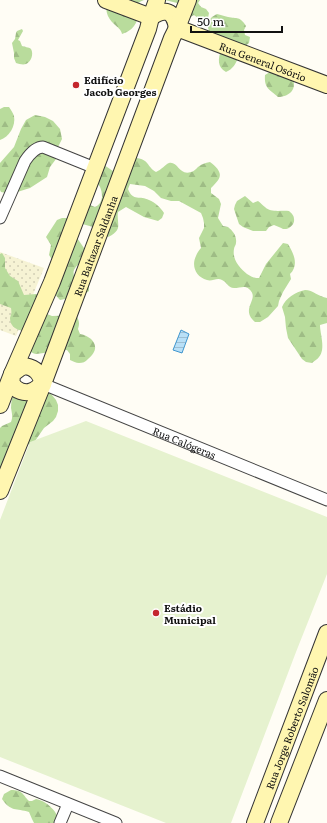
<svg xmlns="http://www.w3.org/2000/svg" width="327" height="823" viewBox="0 0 327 823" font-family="Literata,serif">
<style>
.farmland{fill:url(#farmland-dots)}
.forest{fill:url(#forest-firs)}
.pitch{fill:#e6f2cf}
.water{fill:url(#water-rules);stroke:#3f96cf}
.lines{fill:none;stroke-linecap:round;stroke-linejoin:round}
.street-casing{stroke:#444;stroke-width:13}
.secondary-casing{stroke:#333;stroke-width:18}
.street{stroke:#fff;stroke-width:11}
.secondary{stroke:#fff6b0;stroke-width:16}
.poi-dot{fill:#c4262e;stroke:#fff;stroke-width:1.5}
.labels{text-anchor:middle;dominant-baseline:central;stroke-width:4;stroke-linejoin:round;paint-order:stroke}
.street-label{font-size:10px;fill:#111;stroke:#fff}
.poi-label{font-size:10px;font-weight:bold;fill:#111;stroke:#fff;text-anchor:start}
</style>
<defs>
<pattern id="farmland-dots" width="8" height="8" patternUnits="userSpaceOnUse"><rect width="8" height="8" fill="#f6f3d4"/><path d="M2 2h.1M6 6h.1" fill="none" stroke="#d2cfb5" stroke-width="1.8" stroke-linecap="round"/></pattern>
<pattern id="forest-firs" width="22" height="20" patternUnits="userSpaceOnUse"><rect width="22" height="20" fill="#b9dc9c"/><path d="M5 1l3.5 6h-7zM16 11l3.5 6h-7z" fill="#9ebc85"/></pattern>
<pattern id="water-rules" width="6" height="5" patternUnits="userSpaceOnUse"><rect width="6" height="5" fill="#b9e0f7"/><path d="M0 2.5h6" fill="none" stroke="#9ebfd3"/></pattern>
</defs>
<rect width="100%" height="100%" fill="#fffdf5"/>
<path class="farmland" d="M0 252 44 268 16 336 0 330Z"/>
<g class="forest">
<path d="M108 0H144C134 4 132 10 137 20 135 27 129 32 122 34 121 29 118 28 114 24 107 18 104 8 108 0Z"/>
<path d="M165 0H200L198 3 201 7 206 9 209 13 208 18C202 20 199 19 194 15L189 18 181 4Z"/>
<path d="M217 14C221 15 224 16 228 17 237 19 240 16 246 26L244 30 245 35 250 37 249 43C236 52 240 66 226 72 217 67 218 59 221 50L212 38 208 28C212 20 206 20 217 14Z"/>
<path d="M22 29 23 31 18 40 20 41 22 46C24 47 29 47 31 49 34 54 31 62 26 64 23 65 19 64 16 63L14 58V53L12 43 15 39 16 33 17 31Z"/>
<path d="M270 72 292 77C298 88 290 97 278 97 269 89 264 88 265 75Z"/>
<path d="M4 107H9C11 110 13 113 14 116 16 126 9 137 0 140V109Z"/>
<path d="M35 115 45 117 53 121 60 129 62 139 57 149 56 159 50 167 47 177 30 188 11 194 1 192 0 190V163L14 147 21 129 26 120Z"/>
<path d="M136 158C149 159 147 167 156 172 161 170 166 164 169 163 178 161 179 176 191 172 193 172 196 169 198 167 202 164 205 163 210 162 223 172 223 177 211 188V193L219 199 221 204 218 218 223 226 228 227C233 231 237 236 236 243 236 245 234 247 234 249 232 260 240 268 247 274 252 277 254 278 259 278L266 264 283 243 288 244C294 254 299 265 290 274L291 279 283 292 279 301 278 306 268 317 260 322H255C239 308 261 299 249 289 245 285 240 288 234 288 228 288 227 282 222 280 217 277 212 282 207 280 196 277 191 266 196 256 197 253 199 250 201 248L199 238 204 228V223L203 218 201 213 179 201H171L161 198 154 191 145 186 130 184 128 189C133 202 140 195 149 200 155 202 161 208 164 213L162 218 158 221 144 217 126 207 118 212C117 217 119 224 118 228 116 234 108 238 102 238L93 227 79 223 90 205 95 207C99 205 101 203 102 197 102 180 92 184 85 172L86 167 104 165 113 171H118L129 160Z"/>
<path d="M245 196 253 203 258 201C261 203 262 205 265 207 271 213 281 210 289 211 291 213 294 215 294 219 295 224 289 230 283 229 281 228 277 226 274 225L269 227 266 231H253L243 227 239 224 234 209 235 205 237 201Z"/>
<path d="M62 218H67L71 221 75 235 86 251C84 254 83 258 81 261 76 268 71 269 75 279L85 283 89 286V291L76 300 65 299 60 300 50 289 55 264 49 255 51 245 46 237 57 220Z"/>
<path d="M2 253 5 258V268L10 276 18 281 24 295 36 294 40 296 47 314 52 316 76 315C79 320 80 323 78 329L80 334C95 337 101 349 88 359 85 362 83 363 79 363 76 363 73 361 70 360V354L67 350 36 354C25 352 26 341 23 331 17 330 10 327 10 318 11 314 12 314 11 308L0 304V254Z"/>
<path d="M305 290C313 290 319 297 327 298V323L320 325C320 334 326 349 319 357 318 359 314 361 312 363L306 362 302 359 288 338 286 328 285 317 282 307C286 298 295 292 305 290Z"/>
<path d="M47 389 56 400 58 405V411L56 417 53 421 44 428 35 441 30 444 25 445 0 498V428L2 426 11 422C13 417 12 414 11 408 11 403 12 397 14 392Z"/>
<path d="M11 790C23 790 22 794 29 801H32L36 799C47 801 58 812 60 823H34L32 819 29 812C16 808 11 812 2 799L4 794Z"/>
</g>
<path class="pitch" d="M86 421 327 517V574L296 652 231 823H166L0 757V520L30 442Z"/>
<path class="water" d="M181 330 189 334 182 353 173 350Z"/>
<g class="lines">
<g class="street-casing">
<g id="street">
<path d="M0 218 25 161C29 155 35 147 43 147L95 168"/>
<path id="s1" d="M43 384 327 500"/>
<path d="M0 776 116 823"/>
<path d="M60 823 68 804"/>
</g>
</g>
<g class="secondary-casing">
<g id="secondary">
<path d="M106 0 151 17"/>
<path d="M151 17C165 8 174 10 177 28"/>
<path id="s2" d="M177 28 327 85"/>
<path d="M25 366C36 368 40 373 43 384 39 386 36 390 32 391 25 394 16 391 12 384 11 381 12 377 12 374L20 368Z"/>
<path d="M0 405 12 374 52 282 148 29 151 17 157 0"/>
<path id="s3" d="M0 491 43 384 172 38 177 28 188 0"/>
<path id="s4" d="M255 823 327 633"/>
<path d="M279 823 327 700"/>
</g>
</g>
<use href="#street" class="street"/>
<use href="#secondary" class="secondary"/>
</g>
<g class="poi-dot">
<circle cx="76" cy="85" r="4"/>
<circle cx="156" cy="613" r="4"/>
</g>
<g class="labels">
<g class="street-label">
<text stroke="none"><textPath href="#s2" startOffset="92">Rua General Osório</textPath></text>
<text stroke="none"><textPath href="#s3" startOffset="263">Rua Baltazar Saldanha</textPath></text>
<text stroke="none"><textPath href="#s1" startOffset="153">Rua Calógeras</textPath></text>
<text stroke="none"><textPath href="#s4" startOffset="102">Rua Jorge Roberto Salomão</textPath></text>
</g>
<g class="poi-label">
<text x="84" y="79">Edifício<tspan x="84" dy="12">Jacob Georges</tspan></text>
<text x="164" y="607">Estádio<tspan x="164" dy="12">Municipal</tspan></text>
</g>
</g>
<path d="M191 26v6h91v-6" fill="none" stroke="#111111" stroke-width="2"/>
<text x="197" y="26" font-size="12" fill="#111111" stroke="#ffffff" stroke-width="3" paint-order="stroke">50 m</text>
</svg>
